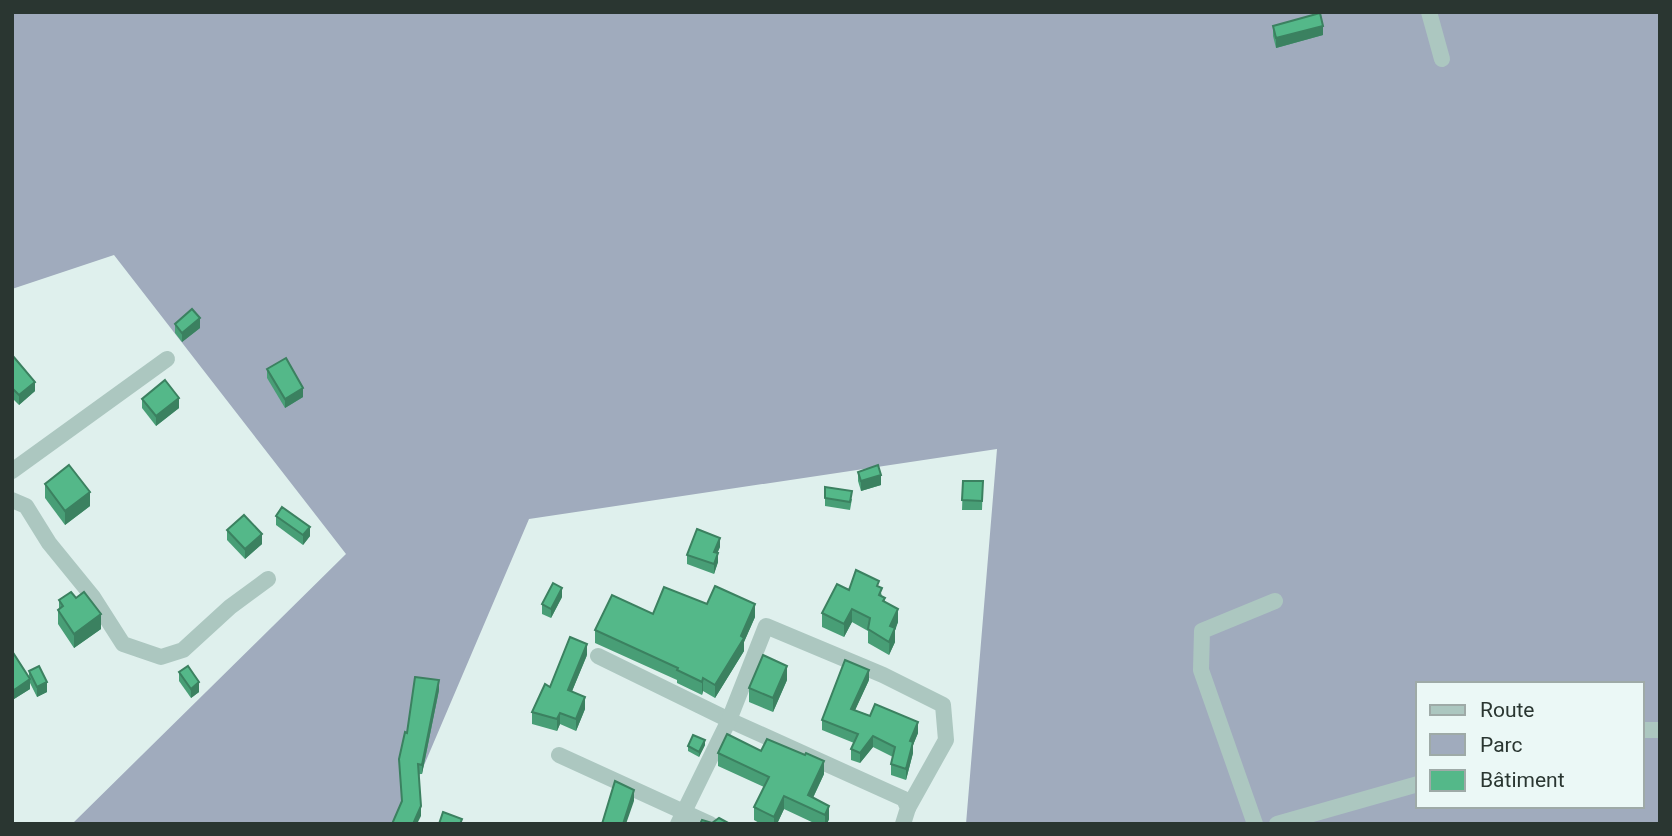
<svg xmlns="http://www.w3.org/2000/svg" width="1672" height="836" viewBox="0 0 1672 836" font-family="Roboto,sans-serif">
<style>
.green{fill:#a0abbd;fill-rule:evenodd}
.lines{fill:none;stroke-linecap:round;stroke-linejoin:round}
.minor{stroke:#acc7c0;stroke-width:16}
.wall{fill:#489e76}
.shaded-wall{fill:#3b8160}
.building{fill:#54b889;stroke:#3b8160;stroke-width:2}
</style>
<rect width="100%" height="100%" fill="#dff0ed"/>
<path class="green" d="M12 12H1660V824H966L997 449 529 519 399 824H72L346 554 114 255 12 289ZM1418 684H1642V806H1418Z"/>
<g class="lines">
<g class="minor">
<path d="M1429 12 1442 59"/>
<path d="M12 471 167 359"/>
<path d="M12 500 26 506 49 543 93 597 123 644 161 657 183 650 230 607 268 579"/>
<path d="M598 656 729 720 904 799 908 808 903 824"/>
<path d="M1642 730H1660"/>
<path d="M559 755 710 824"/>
<path d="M678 824 729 720 766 626 883 675 943 705 946 740 908 808"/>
<path d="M1255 824 1201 670 1202 631 1275 601"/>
<path d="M1277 824 1418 784"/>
</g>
</g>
<g class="wall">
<path d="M1273 26 1323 35 1276 48 1273 36Z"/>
<path d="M175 324 200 328 182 342 175 333Z"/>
<path d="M12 356 35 391 19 405 12 398Z"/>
<path d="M267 369 303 397 285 408 267 378Z"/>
<path d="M142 399 179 408 156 426 142 408Z"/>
<path d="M858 472 881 485 861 491 858 481Z"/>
<path d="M963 481H983L982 510H962Z"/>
<path d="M45 484 90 506 65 525 45 498Z"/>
<path d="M825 487 852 499 850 510 825 506Z"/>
<path d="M276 516 310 536 303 545 276 525Z"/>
<path d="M227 530 262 544 245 559 227 540Z"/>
<path d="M720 547 717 553 718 562 714 574 687 564V555Z"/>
<path d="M879 586 882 596 898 622 895 630V642L889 655 868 643V631L852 622 844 637 822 627V613L849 590Z"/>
<path d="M562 597 551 618 542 614V604Z"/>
<path d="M76 598 101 629 74 648 58 624V610L59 609V600Z"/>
<path d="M707 604 755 617 744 642V651L715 698 703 691 702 695 677 683V680L595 643V630L653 614Z"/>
<path d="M12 651 29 678V671L47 692 37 697 30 683V689L14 699 12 696Z"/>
<path d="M587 655 572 691 585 709 576 731 560 724 557 731 532 724V712L550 687Z"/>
<path d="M179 672 199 692 191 698 179 681Z"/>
<path d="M787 680 773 712 749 702V688Z"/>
<path d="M869 680 855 710 918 733 913 745V753L906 780 891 775V764L893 757 873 747 860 763 851 760V749L854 743 822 730V720Z"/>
<path d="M439 690 422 774H418L421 816 402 803 399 759 407 733Z"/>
<path d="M705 745 699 757 688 751V746Z"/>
<path d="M761 751 824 774 813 798 829 819 827 824H816L784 809 777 824H761L754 820V807L764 787 718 766V753Z"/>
</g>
<g class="shaded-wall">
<path d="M1323 26V35L1276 48V38Z"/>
<path d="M200 318V328L182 342V333Z"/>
<path d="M35 382V391L19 405V395Z"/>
<path d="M303 388V397L285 408V399Z"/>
<path d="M179 398V408L156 426V416Z"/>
<path d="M881 475V485L861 491V481Z"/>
<path d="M90 492V506L65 525V511Z"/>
<path d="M310 527V536L303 545V535Z"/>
<path d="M262 534V544L245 559V549Z"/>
<path d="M720 538V547L714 561V552Z"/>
<path d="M718 553V562L714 574V564Z"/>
<path d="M562 588V597L551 618V609Z"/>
<path d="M755 604V617L744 642V651L715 698V685Z"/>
<path d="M852 609V622L844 637V624Z"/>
<path d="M898 609V622L895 630V642L889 655 890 626Z"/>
<path d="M101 614V629L74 648V634Z"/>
<path d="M587 644V655L568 701V690Z"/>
<path d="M787 666V680L773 712V698Z"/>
<path d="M869 670V680L851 719V709Z"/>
<path d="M703 678V691L702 695V682Z"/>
<path d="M30 679V689L14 699V690Z"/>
<path d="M439 680V690L422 774V765Z"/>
<path d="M47 682V692L37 697V687Z"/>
<path d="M199 682V692L191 698V689Z"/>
<path d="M585 697V709L576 731V719Z"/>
<path d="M560 713V724L557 731V719Z"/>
<path d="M918 722V733L913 745V753L906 780V769L910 741Z"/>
<path d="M873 736V747L860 763V753Z"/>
<path d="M705 740V745L699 757V752Z"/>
<path d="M824 761V774L808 808V795Z"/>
<path d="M634 790V801L626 824H623Z"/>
<path d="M784 796V809L777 824H774V817Z"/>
<path d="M421 806V816L417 824H413Z"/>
<path d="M829 806V819L827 824H825V815Z"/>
</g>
<g class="building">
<path d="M1320 13 1323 26 1276 38 1273 26Z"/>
<path d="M192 309 200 318 182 333 175 324Z"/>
<path d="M12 356H13L35 382 19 395 12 388Z"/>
<path d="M286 358 303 388 285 399 267 369Z"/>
<path d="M165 380 179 398 156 416 142 399Z"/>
<path d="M69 465 90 492 65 511 45 484Z"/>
<path d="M878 465 881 475 861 481 858 472Z"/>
<path d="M963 481H983L982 501 962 500Z"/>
<path d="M825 487 852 491 850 502 825 498Z"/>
<path d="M282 507 310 527 303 535 276 516Z"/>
<path d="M244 515 262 534 245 549 227 530Z"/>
<path d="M697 529 720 538 714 552 718 553 714 564 687 555Z"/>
<path d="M856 570 879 581 877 586 882 588 879 595 885 598 883 601 898 609 890 626 895 628 889 642 868 629 870 618 852 609 844 624 822 613 837 584 849 590Z"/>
<path d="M553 583 562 588 551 609 542 604Z"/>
<path d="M715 586 755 604 741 636 744 638 715 685 703 678 702 682 677 670 678 668 595 630 612 595 653 614 664 587 707 604Z"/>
<path d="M71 592 76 598 84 592 101 614 74 634 58 610 63 606 59 600Z"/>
<path d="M570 637 587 644 568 690 585 697 576 719 560 713 557 719 532 712 545 684 550 687Z"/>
<path d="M12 651 30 679 14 690 12 687Z"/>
<path d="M763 655 787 666 773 698 749 688Z"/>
<path d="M845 660 869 670 851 709 870 716 875 704 918 722 910 741 913 742 906 769 891 764 895 747 873 736 860 753 851 749 858 734 822 720Z"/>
<path d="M39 666 47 682 37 687 29 671Z"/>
<path d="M188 666 199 682 191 689 179 672Z"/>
<path d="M415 677 439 680 422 765 418 764 421 806 413 824H392L402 801 399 759 405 732 407 733Z"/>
<path d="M727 734 761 751 767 739 805 755 806 753 824 761 808 795 829 806 825 815 784 796 774 817 754 807 769 777 718 753Z"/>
<path d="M693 735 705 740 699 752 688 746Z"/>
<path d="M615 781 634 790 623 824H602Z"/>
<path d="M443 812 462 819 460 824H439Z"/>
<path d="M719 818 730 824H700L702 820 712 823Z"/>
</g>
<rect width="1672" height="836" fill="none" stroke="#2a3631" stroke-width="28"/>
<rect x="1416" y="682" width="228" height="126" fill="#ebf8f6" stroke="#9eaaa7" stroke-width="2"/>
<rect x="1430" y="705" width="35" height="10" fill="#acc7c0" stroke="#9eaaa7" stroke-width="2"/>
<text x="1480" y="717" font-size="21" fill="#2a3631">Route</text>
<rect x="1430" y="734" width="35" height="21" fill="#a0abbd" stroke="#9eaaa7" stroke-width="2"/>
<text x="1480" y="752" font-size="21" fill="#2a3631">Parc</text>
<rect x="1430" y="770" width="35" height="21" fill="#54b889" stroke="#9eaaa7" stroke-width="2"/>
<text x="1480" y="787" font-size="21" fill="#2a3631">Bâtiment</text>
</svg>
